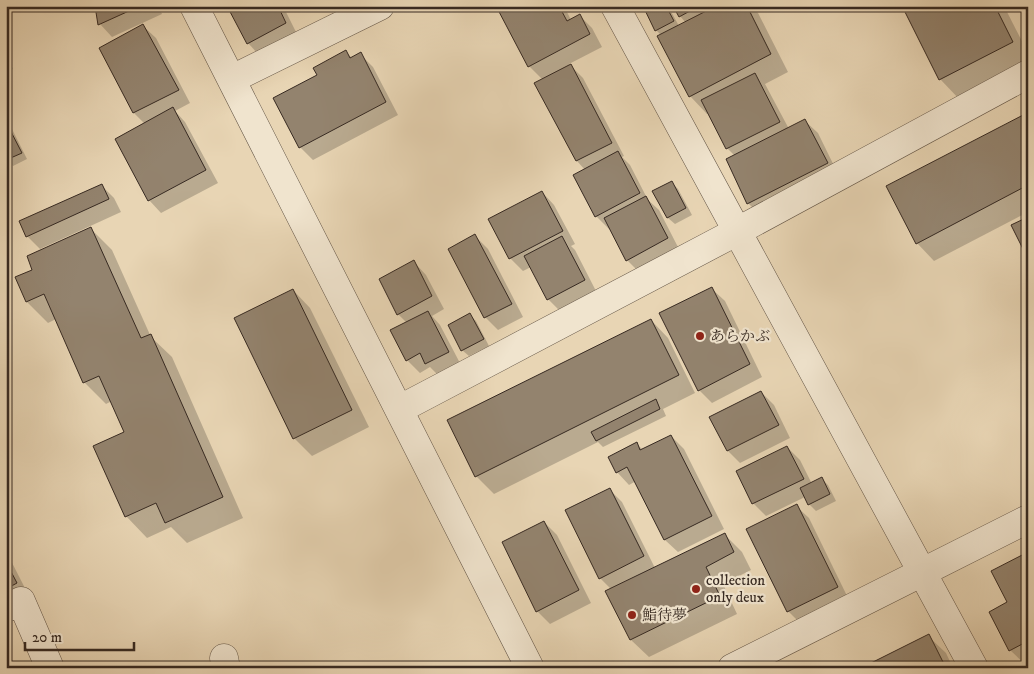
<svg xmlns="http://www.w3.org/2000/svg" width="1034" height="674" viewBox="0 0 1034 674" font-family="'IM FELL DW Pica','Noto Serif JP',serif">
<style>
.shadow{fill:#0003}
.building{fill:#93836e;stroke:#372a22}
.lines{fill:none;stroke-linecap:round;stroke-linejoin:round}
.minor-casing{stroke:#635546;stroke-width:29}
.minor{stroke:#f0e4ce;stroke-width:28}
.poi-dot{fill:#8f2418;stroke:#f0e4ce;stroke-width:2}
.labels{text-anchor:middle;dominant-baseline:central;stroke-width:4.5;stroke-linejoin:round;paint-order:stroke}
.poi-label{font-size:15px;fill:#372a22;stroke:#f0e4ce;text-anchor:start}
</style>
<rect width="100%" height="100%" fill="#e8d5b4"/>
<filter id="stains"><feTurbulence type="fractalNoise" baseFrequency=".004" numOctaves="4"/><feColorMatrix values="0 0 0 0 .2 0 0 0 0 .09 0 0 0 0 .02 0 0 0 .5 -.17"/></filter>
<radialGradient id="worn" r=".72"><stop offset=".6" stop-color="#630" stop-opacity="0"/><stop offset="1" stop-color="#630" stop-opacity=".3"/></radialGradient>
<g class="shadow">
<path d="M96 6H158L162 14 112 37 100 24Z"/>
<path d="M228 6H283L298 36 260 56 248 43Z"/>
<path d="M497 6H564L571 20 580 16 592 28 602 47 569 64 583 78 624 156 622 157 630 165 648 200 659 210 680 251 640 273 627 260 610 228 609 229 596 216 585 170 577 161 536 83 543 80 529 66Z"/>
<path d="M644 6H668L679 26 686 23 680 16 675 6H752L758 13 788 72 765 84 789 129 805 121 818 133 839 176 761 216 748 203 735 156 727 148 709 113 707 114 690 96 661 35 656 30Z"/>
<path d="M903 6H1004L1028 53V67L961 101 940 79Z"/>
<path d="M143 26 156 38 190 103 175 111 185 122 218 183 161 213 149 200 145 124 134 113 101 48Z"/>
<path d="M346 52 352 58 360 54 373 67 398 115 313 160 300 147 319 76Z"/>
<path d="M6 54 13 69 6 72Z"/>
<path d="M1027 114 1028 212 934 261 917 243Z"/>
<path d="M6 117 27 159 13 166 6 159Z"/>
<path d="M671 182 678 189 692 215 675 224 668 218 654 191Z"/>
<path d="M101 185 114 198 121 212 40 249 27 236Z"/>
<path d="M542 192 554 205 575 244 571 246 575 250 597 293 561 312 548 299 531 267 523 271 510 258Z"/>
<path d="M91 229 112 250 151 337 172 357 243 518 187 543 171 527 147 538 126 516V433L112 401 106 404 85 383 56 319 48 323 27 302 34 270Z"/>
<path d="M475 236 488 249 523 317 498 330 485 317 450 249Z"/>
<path d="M414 262 426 275 444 309 432 316 440 325 461 365 439 376 430 367 420 373 407 360V323L398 314Z"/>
<path d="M712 289 725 301 762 377 712 403 699 390Z"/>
<path d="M293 290 310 308 369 427 312 456 294 438Z"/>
<path d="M470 315 476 321 489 346 469 356 462 350Z"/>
<path d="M651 320 668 338 695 393 663 409 666 416 603 447 598 442 494 494 476 476Z"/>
<path d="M761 392 774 405 790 438 740 463 728 451Z"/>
<path d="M671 436 684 449 724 529 678 552 665 540 636 481 629 485 617 472 637 444 643 450Z"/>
<path d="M787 447 800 460 812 484 822 479 828 485 836 501 816 511 809 504 805 497 766 516 753 503Z"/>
<path d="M609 489 622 502 655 568 724 534 742 552 751 570 723 584 737 614 649 657 631 640 607 592 612 590 600 578Z"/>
<path d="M796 506 809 518 849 600 801 624 788 611Z"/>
<path d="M544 522 557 535 591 603 550 624 537 611Z"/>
<path d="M6 551 29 596 6 608Z"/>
<path d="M1028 553V667L1010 650 1009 603Z"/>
<path d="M928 636 946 653 953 668H864Z"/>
</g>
<g class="building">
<path d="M95 6H140L98 25Z"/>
<path d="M227 6H278L286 23 247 44Z"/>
<path d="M496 6H559L567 21 580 14 590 34 528 67Z"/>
<path d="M643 6H666L674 21 655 31Z"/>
<path d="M673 6H699L679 17Z"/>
<path d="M716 6H747L771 54 689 97 657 36Z"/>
<path d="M902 6H995L1013 42 939 80Z"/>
<path d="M143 24 179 90 133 113 99 48Z"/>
<path d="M346 50 350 58 361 52 386 102 299 148 273 98 317 75 313 68Z"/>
<path d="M571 64 612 143 576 161 534 83Z"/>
<path d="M755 73 780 122 726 149 701 100Z"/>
<path d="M173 107 206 170 148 201 115 139Z"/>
<path d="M1027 113 1028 185 916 244 886 186Z"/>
<path d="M805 119 828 163 747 204 726 159Z"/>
<path d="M6 122 22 153 6 160Z"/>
<path d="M618 151 640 193 595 217 573 175Z"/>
<path d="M672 181 686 208 667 218 652 191Z"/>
<path d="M102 184 109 199 26 237 19 221Z"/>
<path d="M542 191 563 231 509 259 488 219Z"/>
<path d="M646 196 668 238 626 261 604 218Z"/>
<path d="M1028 217V259L1011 225Z"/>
<path d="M91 227 141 338 151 334 223 497 165 523 156 503 125 517 93 446 124 432 99 376 83 383 44 294 26 302 15 277 32 270 27 256Z"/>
<path d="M475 234 512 304 484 318 448 249Z"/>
<path d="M562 236 585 280 547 300 524 256Z"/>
<path d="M414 260 432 296 397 315 379 279Z"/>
<path d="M712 287 750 364 698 391 659 313Z"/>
<path d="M293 289 352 410 293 439 234 318Z"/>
<path d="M428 311 449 352 425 364 420 353 406 361 390 330Z"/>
<path d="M470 313 484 339 461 351 448 325Z"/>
<path d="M651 319 679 375 475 477 447 420Z"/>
<path d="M761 391 779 425 727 451 709 417Z"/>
<path d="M656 399 660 409 596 441 591 432Z"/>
<path d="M671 435 712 516 664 540 627 467 616 473 608 457 637 442 640 450Z"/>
<path d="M787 446 804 479 752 504 736 471Z"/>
<path d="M822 477 830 494 808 505 800 488Z"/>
<path d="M610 488 644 556 599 579 565 510Z"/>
<path d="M797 504 838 587 787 612 746 529Z"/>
<path d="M544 521 579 590 536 612 502 542Z"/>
<path d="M725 533 734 552 706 567 720 596 630 640 605 591Z"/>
<path d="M1028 552V641L1009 651 989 612 1007 602 991 571Z"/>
<path d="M6 562 17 583 6 589Z"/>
<path d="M929 634 946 668H861Z"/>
</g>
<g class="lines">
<g class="minor-casing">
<g id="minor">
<path d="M194 6 530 668"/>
<path d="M615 6 974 668"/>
<path d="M232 79 380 6"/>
<path d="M400 409 736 232 1028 74"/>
<path d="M6 608 21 601 50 668"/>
<path d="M224 658 226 668"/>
<path d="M732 668 1028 519"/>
</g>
</g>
<use href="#minor" class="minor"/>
</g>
<g class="poi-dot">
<circle cx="700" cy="336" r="5"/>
<circle cx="696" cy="589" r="5"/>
<circle cx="632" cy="615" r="5"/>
</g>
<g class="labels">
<g class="poi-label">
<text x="710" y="336">あらかぶ</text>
<text x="706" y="580">collection<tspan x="706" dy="17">only deux</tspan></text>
<text x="642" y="615">鮨待夢</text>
</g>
</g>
<rect width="1034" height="674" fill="none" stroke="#e8d5b4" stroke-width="25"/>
<rect x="8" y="8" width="1019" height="659" fill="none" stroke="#372a22" stroke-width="2.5"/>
<rect x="12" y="12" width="1009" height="649" fill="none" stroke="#372a22"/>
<path d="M25 642v8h109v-8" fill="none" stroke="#372a22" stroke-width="2.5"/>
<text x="32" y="642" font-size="15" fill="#372a22" stroke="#f0e4ce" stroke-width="4" paint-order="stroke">20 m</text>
<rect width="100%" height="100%" filter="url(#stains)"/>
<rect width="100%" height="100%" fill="url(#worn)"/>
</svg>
